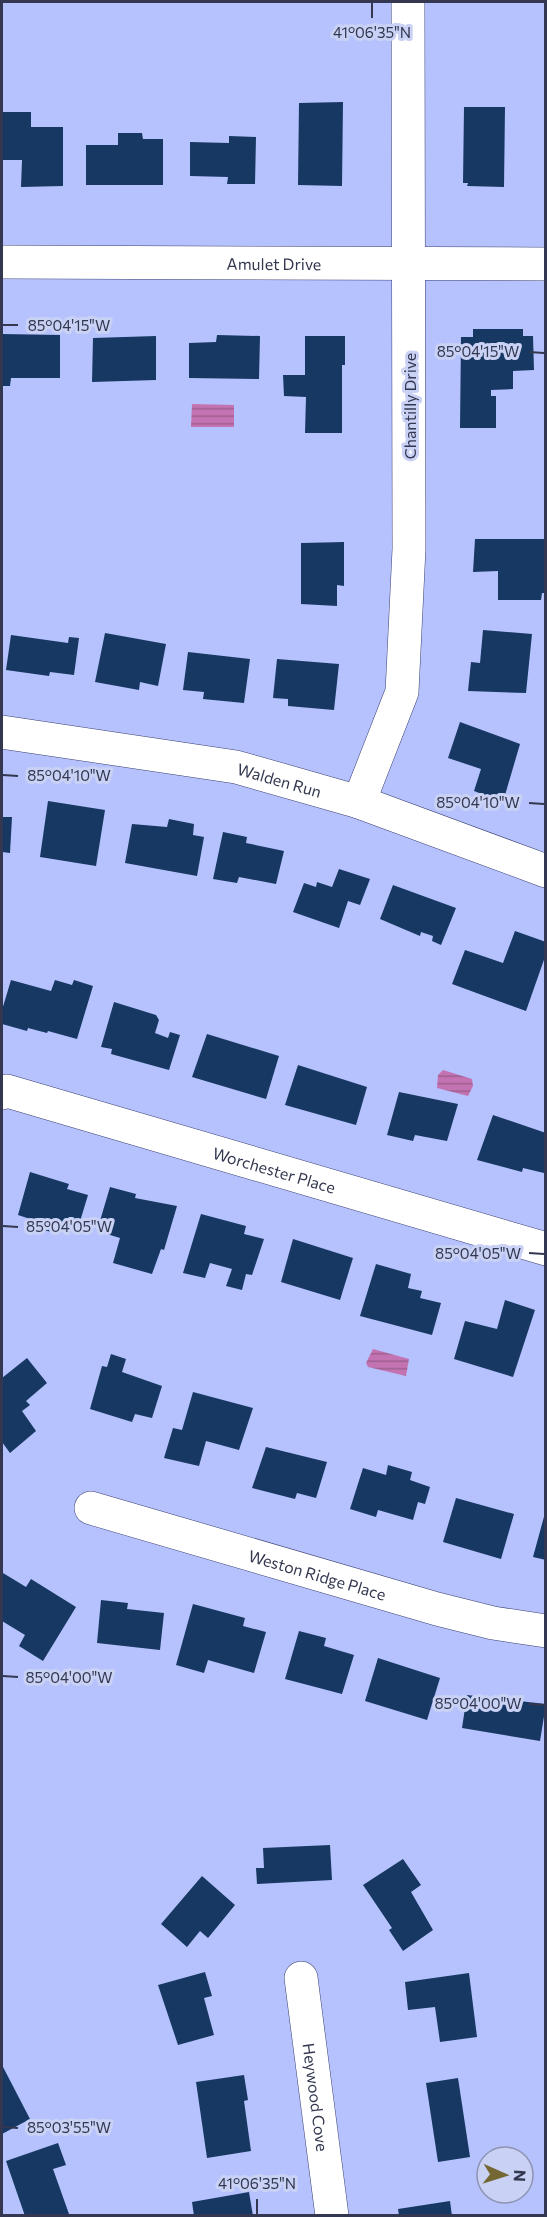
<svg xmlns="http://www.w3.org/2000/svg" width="547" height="2217" viewBox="0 0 547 2217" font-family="Commissioner,sans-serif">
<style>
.water{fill:url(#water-rules)}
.building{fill:#173863}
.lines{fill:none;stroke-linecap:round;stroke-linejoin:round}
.minor-casing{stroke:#3a4072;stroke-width:34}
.minor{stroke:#fff;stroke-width:33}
.ticks{fill:none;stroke:#333850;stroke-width:2}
.labels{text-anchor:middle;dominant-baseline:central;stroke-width:6;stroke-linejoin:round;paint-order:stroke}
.street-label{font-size:16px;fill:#333850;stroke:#c9d1f4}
.ticks-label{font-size:15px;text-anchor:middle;fill:#333850;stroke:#c9d1f4;stroke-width:6;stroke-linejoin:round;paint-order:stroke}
</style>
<defs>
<pattern id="water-rules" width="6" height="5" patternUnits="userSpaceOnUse" patternTransform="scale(1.5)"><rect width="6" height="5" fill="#c373b1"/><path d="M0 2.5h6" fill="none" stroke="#9f5f92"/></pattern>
</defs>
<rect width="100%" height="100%" fill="#b6c2fd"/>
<g class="water">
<path d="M192 404 234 405V427H191Z"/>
<path d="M443 1070 472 1079 473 1086 468 1096 437 1088 438 1075Z"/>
<path d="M373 1349 409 1359 406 1376 368 1367 366 1363Z"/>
</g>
<g class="building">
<path d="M343 102 342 186 298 185 299 103Z"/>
<path d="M464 107H505L504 187 467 186 468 183H463Z"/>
<path d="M2 112H31V127H63V186L21 187 22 160H2Z"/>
<path d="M118 133H142L143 139H163V185H86V145H118Z"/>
<path d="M229 136 256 137 255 184H227L228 177 190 176V142L229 143Z"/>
<path d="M473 329H523V336H533L534 370 513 371V389L491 390V396H496V428H460L461 337H473Z"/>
<path d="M2 334 60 335V378H11L10 386H2Z"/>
<path d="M217 335 260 336 259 379 189 378V343L216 342Z"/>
<path d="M156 336V380L92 382 93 338Z"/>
<path d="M305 336H345V365H342V433H305L306 397 284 396 283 375H305Z"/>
<path d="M475 539H546V593H542L541 600H498V571L473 572Z"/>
<path d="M344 542V586L337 585V606L301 604V543Z"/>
<path d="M483 630 532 634 526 693 468 691 471 662 480 663Z"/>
<path d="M105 633 166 644 158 686 140 682 139 690 95 682Z"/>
<path d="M11 635 68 643 69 637 79 638 74 675 50 672 49 676 6 670Z"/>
<path d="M188 652 250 659 244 703 203 699 204 692 183 690Z"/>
<path d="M277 659 339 664 334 710 288 706V699L273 698Z"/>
<path d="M460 722 520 744 503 802 474 791 481 769 448 758Z"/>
<path d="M48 801 105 810 96 866 40 857Z"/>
<path d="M2 817H12L10 853 2 852Z"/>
<path d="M169 819 194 824 193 835 204 837 197 876 125 863 132 824 167 827Z"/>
<path d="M223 832 247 837 246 843 284 851 276 884 239 877 237 883 213 879Z"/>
<path d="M339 869 370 879 360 905 348 901 339 928 293 912 304 883 316 887 317 882 332 887Z"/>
<path d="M393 885 456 908 441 945 432 941 433 936 421 932 420 936 380 919Z"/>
<path d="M515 931 546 942V954L526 1011 452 984 465 950 503 963Z"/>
<path d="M11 980 51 991 55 980 72 985 74 980 93 986 77 1039 48 1031 47 1033 28 1028 27 1031 2 1024V1010Z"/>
<path d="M114 1002 156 1015 159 1020 155 1033 168 1038 170 1032 180 1035 169 1070 111 1054 112 1049 101 1047Z"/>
<path d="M207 1034 279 1056 266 1099 192 1077Z"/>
<path d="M298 1065 367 1087 356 1125 285 1105Z"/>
<path d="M399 1092 458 1104 447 1141 415 1135 413 1141 387 1135Z"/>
<path d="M493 1115 546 1133 544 1173 523 1168 522 1172 477 1160Z"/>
<path d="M30 1172 69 1184 67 1189 88 1195 78 1228 63 1225 59 1234 40 1229 42 1223 18 1215Z"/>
<path d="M110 1187 136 1194 135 1198 177 1206 164 1250 161 1249 152 1274 113 1263 120 1238 97 1231Z"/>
<path d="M201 1214 246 1226 244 1234 264 1239 252 1275 246 1274 242 1290 226 1286 232 1269 210 1263 205 1278 183 1273Z"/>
<path d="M293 1239 353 1258 340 1300 281 1282Z"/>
<path d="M376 1264 411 1274 408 1288 422 1291 420 1298 441 1303 432 1335 360 1316Z"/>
<path d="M505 1300 535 1310 513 1377 454 1359 465 1321 497 1329Z"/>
<path d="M111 1354 126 1359 122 1372 162 1386 152 1418 135 1414 132 1422 90 1409 102 1366 107 1367Z"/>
<path d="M27 1358 47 1383 26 1401 30 1405 22 1411 36 1431 10 1453 2 1442V1378Z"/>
<path d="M193 1392 253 1408 239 1450 206 1441 199 1466 164 1458 173 1428 182 1430Z"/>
<path d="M266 1447 327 1462 316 1498 297 1493 295 1499 252 1488Z"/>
<path d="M388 1465 412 1472 410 1480 430 1487 425 1504 418 1502 413 1520 378 1510 376 1517 350 1509 363 1468 386 1475Z"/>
<path d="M456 1498 514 1514 501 1559 443 1542Z"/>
<path d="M545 1513H546V1560L533 1557Z"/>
<path d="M3 1573 26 1587 31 1579 76 1607 43 1661 19 1646 25 1635 2 1621Z"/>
<path d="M101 1600 128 1603 127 1609 164 1613 160 1650 97 1643Z"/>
<path d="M193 1604 245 1618 243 1626 266 1632 254 1673 208 1660 204 1673 176 1665Z"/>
<path d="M299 1631 326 1638 324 1646 354 1655 342 1694 285 1679Z"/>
<path d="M378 1658 440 1678 427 1720 365 1701Z"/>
<path d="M467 1695 546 1704 540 1741 462 1728Z"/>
<path d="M330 1845 332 1880 257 1884 256 1868H264L263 1848Z"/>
<path d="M403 1859 421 1885 411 1892 433 1930 403 1951 389 1930 392 1928 363 1885Z"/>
<path d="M202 1876 235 1905 208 1938 200 1931 187 1947 161 1924Z"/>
<path d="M205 1972 212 1996 204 1998 214 2035 178 2045 158 1985Z"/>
<path d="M469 1973 477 2037 440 2042 435 2007 408 2010 405 1982Z"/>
<path d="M2 2065 30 2119 2 2134Z"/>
<path d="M244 2075 248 2100 244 2101 251 2151 207 2158 196 2082Z"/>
<path d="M458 2078 470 2157 438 2162 426 2083Z"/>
<path d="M58 2143 66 2165 53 2169 69 2214 25 2216 6 2161Z"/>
<path d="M249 2192 253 2216H194L192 2202Z"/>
<path d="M450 2201 452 2216H399L398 2209Z"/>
</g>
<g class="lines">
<g class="minor-casing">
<g id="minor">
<path id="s1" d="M2 262 546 264"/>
<path id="s2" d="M2 732 236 767 359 802 546 871"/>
<path d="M359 802 402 692 409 549 408 2"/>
<path id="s3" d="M2 1093 7 1091 546 1249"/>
<path id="s4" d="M91 1508 437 1609 493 1623 546 1631"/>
<path id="s5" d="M301 1978 332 2216"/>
</g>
</g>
<use href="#minor" class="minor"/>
</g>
<path class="ticks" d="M372 18V3M3 325H18M529 352 544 353M3 775 18 776M529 803 544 804M3 1226 18 1227M529 1253 544 1254M3 1676 18 1677M529 1704 544 1705M3 2127 18 2128M257 2214V2199"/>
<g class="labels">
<g class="street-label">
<text stroke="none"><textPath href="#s1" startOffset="272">Amulet Drive</textPath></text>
<text transform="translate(409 406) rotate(-90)">Chantilly Drive</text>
<text stroke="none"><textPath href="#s2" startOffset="282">Walden Run</textPath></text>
<text stroke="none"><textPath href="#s3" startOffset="284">Worchester Place</textPath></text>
<text stroke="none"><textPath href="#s4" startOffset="236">Weston Ridge Place</textPath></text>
<text stroke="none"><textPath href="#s5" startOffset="120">Heywood Cove</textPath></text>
</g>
</g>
<g class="ticks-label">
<text x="372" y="38">41°06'35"N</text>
<text x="69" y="331">85°04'15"W</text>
<text x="478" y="357">85°04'15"W</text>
<text x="69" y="781">85°04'10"W</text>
<text x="478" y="808">85°04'10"W</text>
<text x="69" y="1232">85°04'05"W</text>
<text x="478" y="1259">85°04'05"W</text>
<text x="69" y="1683">85°04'00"W</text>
<text x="478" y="1709">85°04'00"W</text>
<text x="69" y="2133">85°03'55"W</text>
<text x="257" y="2189">41°06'35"N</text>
</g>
<rect width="547" height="2217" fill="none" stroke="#333850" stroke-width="6"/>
<g transform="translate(505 2175) rotate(93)"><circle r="28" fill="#c9d1f4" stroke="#8d94b2" stroke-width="1.5"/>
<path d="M0-4.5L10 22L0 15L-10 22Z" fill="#746734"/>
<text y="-9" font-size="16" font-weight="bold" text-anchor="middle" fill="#333850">N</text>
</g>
</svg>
